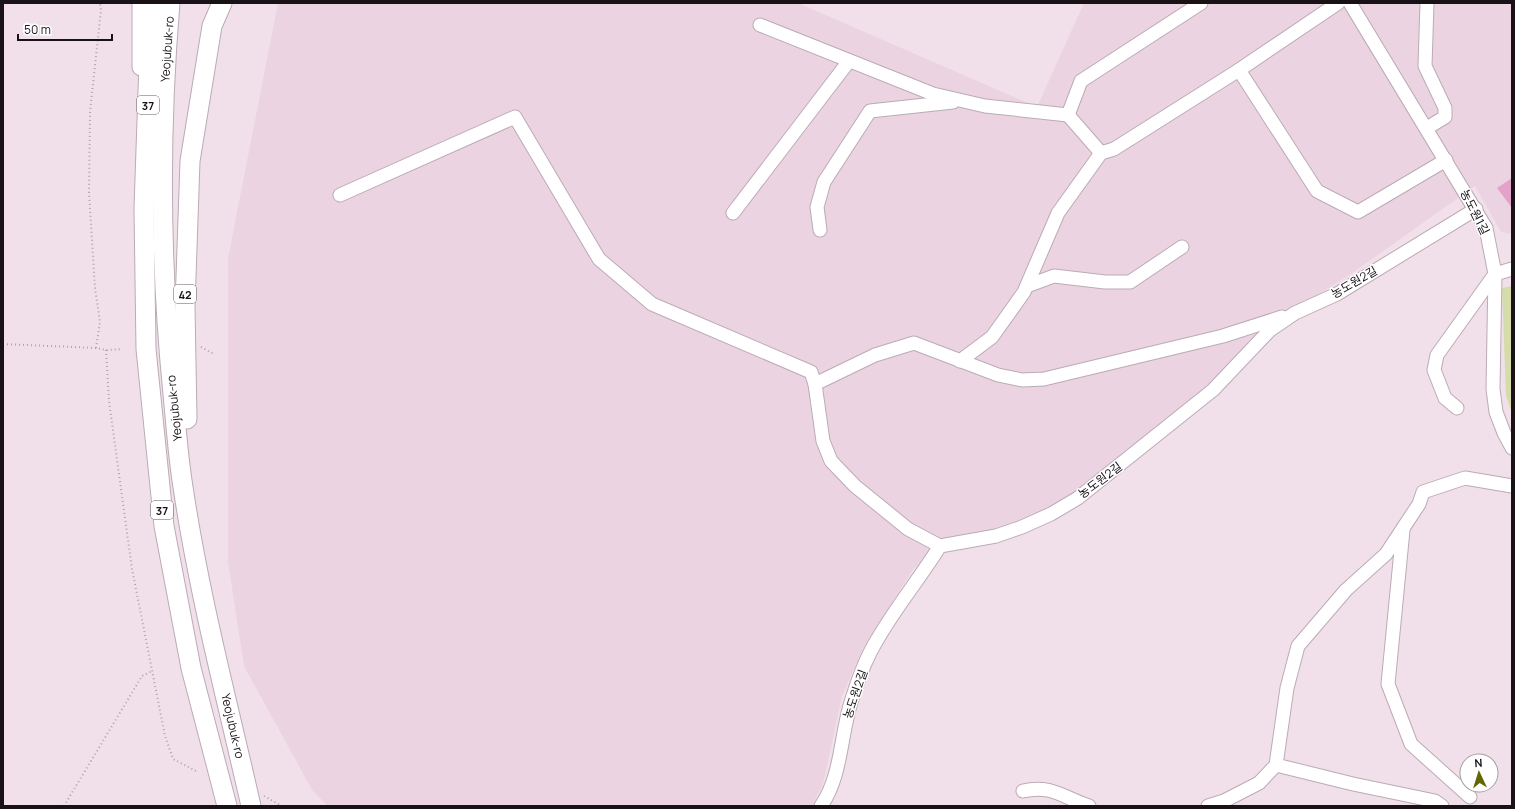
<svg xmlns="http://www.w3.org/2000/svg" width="1515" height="809" viewBox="0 0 1515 809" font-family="Manrope,'Noto Sans KR',sans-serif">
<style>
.built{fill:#ebd3e1}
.green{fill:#d6dca9}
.building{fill:#e4a1c9}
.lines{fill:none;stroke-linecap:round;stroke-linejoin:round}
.minor-casing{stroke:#bbabb4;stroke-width:15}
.major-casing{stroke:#bbabb4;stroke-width:19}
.highway-casing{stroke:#bbabb4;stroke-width:21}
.path{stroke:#aea1a9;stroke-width:2;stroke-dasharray:1 3;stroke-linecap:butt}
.minor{stroke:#fff;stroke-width:13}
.major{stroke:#fff;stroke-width:17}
.highway{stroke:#fff;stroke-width:19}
.labels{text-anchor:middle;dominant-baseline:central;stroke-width:3;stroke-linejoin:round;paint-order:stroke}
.shield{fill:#fff;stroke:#5d595c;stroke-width:1}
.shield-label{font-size:11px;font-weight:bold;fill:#181216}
.street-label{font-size:12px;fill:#181216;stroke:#fff}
</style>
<rect width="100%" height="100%" fill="#f1e0ea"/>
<path class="built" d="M278 3H798L1037 107 1084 3H1512V234L1501 232 1475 186 1351 274 1260 331 1209 387 1073 493 1034 515 977 535 914 568 863 648 842 696 823 784 812 806H328L312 790 244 666 228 562V258Z"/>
<path class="green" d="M1512 286V413L1506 396 1502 288Z"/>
<path class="building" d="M1512 178V208L1497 188Z"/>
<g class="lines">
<g class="minor-casing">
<g id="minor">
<path d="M1350 3 1486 228 1495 274 1493 389 1496 412 1504 433 1512 448"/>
<path d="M1427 3 1425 66 1445 108V117L1427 128"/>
<path d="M760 25 933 94 985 106 1068 115 1081 81 1201 3"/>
<path d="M1239 70 1317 191 1358 212 1446 160"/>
<path d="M1068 115 1101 153"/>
<path d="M340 195 515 117 599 259 652 304 811 372 815 384 823 441 831 461 855 486 908 529 940 546"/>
<path d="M733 213 849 61"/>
<path d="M820 230 817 207 824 182 870 111 953 102"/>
<path d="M1027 286 1054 276 1105 282H1130L1182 247"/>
<path d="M960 361 992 337 1024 292 1058 213 1101 153 1114 149 1239 70 1338 3"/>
<path d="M815 384 875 355 914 343 998 375 1022 380 1044 379 1223 336 1282 317"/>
<path d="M1457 408 1445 398 1434 370 1437 355 1495 274 1512 269"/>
<path d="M1403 530 1388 684 1411 744 1470 797"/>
<path d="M1276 765 1353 784 1435 801 1442 806"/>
<path d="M1023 791C1051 784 1064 798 1089 806"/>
<path d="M821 806C843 774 840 732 853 696 859 677 867 656 877 640 896 607 920 578 940 546L996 536 1022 527 1051 514 1078 498 1213 390 1270 330 1295 313 1337 294 1476 209"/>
<path d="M1208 806 1224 801 1259 783 1276 765 1287 688 1298 646 1346 590 1386 554 1419 504 1423 492 1465 478 1512 486"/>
</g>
</g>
<g class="major-casing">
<path id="major" d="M141 67V3"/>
</g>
<g class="highway-casing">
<g id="highway">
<path d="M154 3 149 62 144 208 146 349 164 526 191 668 227 806"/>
<path d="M170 3C159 133 160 264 173 394 176 425 178 456 183 487 199 595 227 700 251 806"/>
<path d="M187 419 185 306 190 161 212 26 222 3"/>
</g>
</g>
<g class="path">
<path d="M3 344 96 348 106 350 122 349"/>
<path d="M201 347 214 354"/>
<path d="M96 348 100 322 95 288 89 192 90 112 101 10 100 3"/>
<path d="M106 350 109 401 132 569 165 736 173 759 196 771"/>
<path d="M264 796 282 806"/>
<path d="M64 806 142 676 152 671"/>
</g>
<use href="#minor" class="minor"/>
<use href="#major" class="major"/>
<use href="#highway" class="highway"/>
</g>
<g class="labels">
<g class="shield">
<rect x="137" y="96" width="22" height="18" rx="3"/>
<rect x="174" y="285" width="22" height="18" rx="3"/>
<rect x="151" y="501" width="22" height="18" rx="3"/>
</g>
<g class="shield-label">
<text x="148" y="105">37</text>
<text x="185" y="294">42</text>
<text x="162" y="510">37</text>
</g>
<g class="street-label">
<text transform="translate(167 49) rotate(-86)">Yeojubuk-ro</text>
<text transform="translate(1475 212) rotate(63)">농도원1길</text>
<text transform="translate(1354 282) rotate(-30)">농도원2길</text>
<text transform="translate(174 408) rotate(-96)">Yeojubuk-ro</text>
<text transform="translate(1100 480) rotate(-37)">농도원2길</text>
<text transform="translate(855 694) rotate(-71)">농도원2길</text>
<text transform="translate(233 726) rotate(77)">Yeojubuk-ro</text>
</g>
</g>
<rect width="1515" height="809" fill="none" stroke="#181216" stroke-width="8"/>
<g transform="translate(1479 773) rotate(356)"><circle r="19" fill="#ffffff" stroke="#a3a0a2"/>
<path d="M0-3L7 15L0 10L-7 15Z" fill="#626704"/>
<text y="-6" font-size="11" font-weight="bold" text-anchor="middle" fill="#181216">N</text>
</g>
<path d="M18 34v6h94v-6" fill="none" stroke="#181216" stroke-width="2"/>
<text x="24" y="34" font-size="12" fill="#181216" stroke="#ffffff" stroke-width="3" paint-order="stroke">50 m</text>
</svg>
